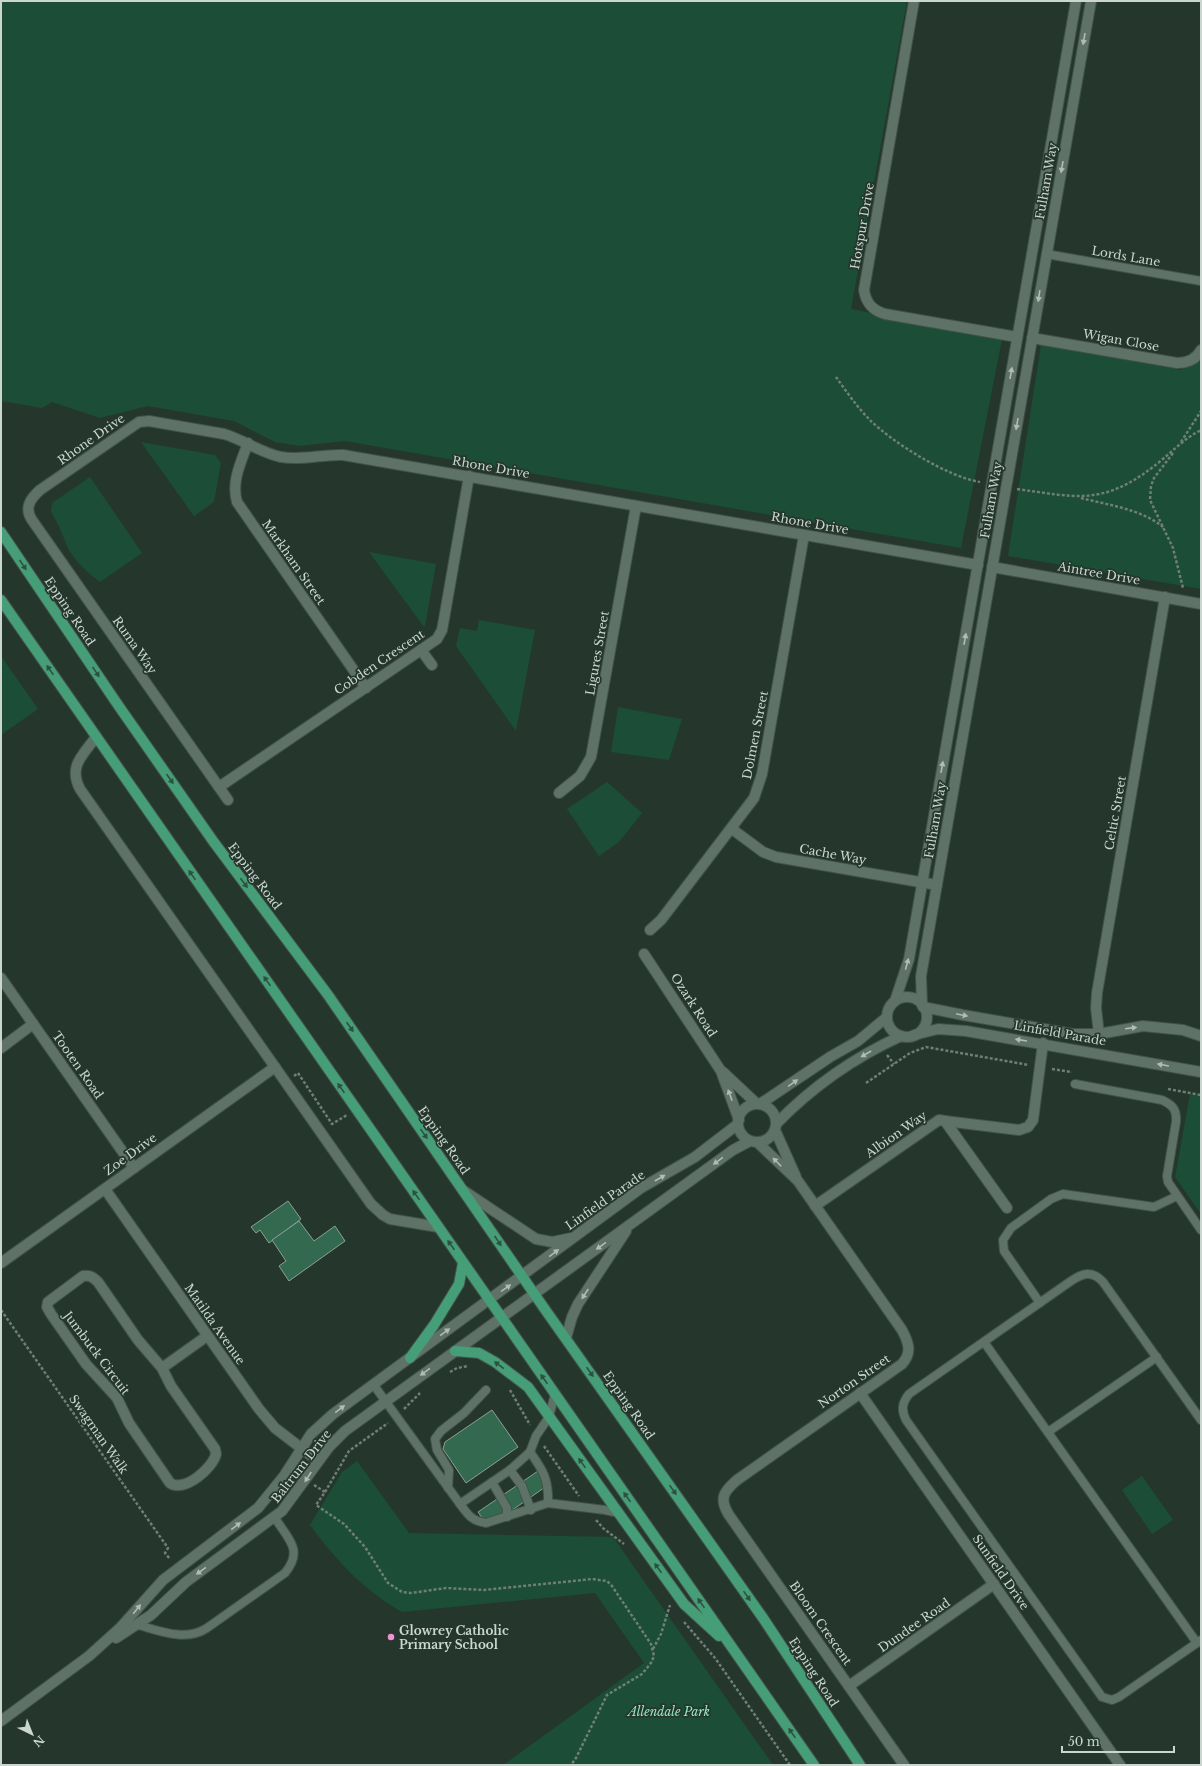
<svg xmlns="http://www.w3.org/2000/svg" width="1202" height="1766" viewBox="0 0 1202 1766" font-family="'Libre Baskerville',serif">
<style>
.green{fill:#1c4d36}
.building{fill:#336a4f;stroke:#8ca094}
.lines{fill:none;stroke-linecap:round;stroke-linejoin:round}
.lane-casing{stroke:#43524a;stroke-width:10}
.street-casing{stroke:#43524a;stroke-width:12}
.secondary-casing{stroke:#43524a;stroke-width:12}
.primary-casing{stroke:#43524a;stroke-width:12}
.path{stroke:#6f7e76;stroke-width:2.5;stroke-dasharray:3 2;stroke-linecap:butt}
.lane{stroke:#5f7267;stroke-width:8}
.street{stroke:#5f7267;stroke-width:10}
.secondary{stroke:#5f7267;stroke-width:10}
.primary{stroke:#459e77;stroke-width:10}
.oneway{fill:#b0bdb6}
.oneway2{fill:#2d5140}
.poi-dot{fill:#f491d4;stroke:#25372d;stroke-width:1.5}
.labels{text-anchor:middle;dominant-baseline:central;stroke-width:3.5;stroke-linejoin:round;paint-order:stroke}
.street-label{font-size:12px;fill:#cbd6d0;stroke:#25372d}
.poi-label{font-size:12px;font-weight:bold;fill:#cbd6d0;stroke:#25372d;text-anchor:start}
.park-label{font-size:12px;font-style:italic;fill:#94e9bd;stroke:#25372d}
</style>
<rect width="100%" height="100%" fill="#25372d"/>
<g class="green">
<path d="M1 1H907L851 309 1002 339 961 548 345 441 300 446 275 442 234 421 148 406 100 418 52 402 42 408 1 401Z"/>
<path d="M1041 345 1181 370 1201 359V589L1008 556Z"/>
<path d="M141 442 215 455 221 463 214 502 194 516Z"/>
<path d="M90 477 142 553 100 582C88 573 77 563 69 550 63 537 59 524 51 512L52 503Z"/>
<path d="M369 552 436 564 425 626 424 627Z"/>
<path d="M479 620 535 630 516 731 456 646 460 628 477 631Z"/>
<path d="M1 656 38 709 1 735Z"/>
<path d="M618 707 682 719 669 760 611 752Z"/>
<path d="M607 782 642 813 619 842 599 856 567 809Z"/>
<path d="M1190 1094 1201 1095V1214L1175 1177Z"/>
<path d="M357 1461 409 1533 613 1537 773 1765H503L644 1663 595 1593 402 1612C363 1590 336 1560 310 1525L342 1472Z"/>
<path d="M1142 1476 1173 1520 1152 1534 1122 1490Z"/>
</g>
<g class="building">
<path d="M288 1201 301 1219 269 1243 260 1230 256 1233 251 1227Z"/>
<path d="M299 1221 314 1241 335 1226 345 1241 289 1281 279 1266 286 1261 272 1240Z"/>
<path d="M492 1410 518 1447 466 1483 443 1449 445 1442Z"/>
<path d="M541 1469 551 1483 488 1527 478 1512Z"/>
</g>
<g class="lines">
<g class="lane-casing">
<g id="lane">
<path d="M1046 254 1201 281"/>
<path d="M1075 1084 1162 1100C1173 1105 1177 1110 1176 1122L1167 1176 1168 1182 1201 1230"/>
<path d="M1040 1303 1004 1251 1003 1240 1011 1228 1051 1199 1063 1194 1154 1207 1177 1196"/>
<path d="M984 1342 1197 1643"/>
<path d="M373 1384 460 1504C468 1515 472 1521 486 1523L548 1503 605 1510 619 1513"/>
<path d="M1201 1420 1103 1282C1092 1270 1083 1273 1071 1281L909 1394C902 1403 901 1410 906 1420L1102 1697 1112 1700 1119 1697 1201 1640"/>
<path d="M1048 1432 1157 1357"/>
<path d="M510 1470 522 1486 531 1510"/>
<path d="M492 1482 507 1508V1517"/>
<path d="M448 1488 449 1470 437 1450 435 1439 441 1431 464 1413 486 1390"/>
<path d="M548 1503C549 1480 543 1470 530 1452L536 1436 549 1417 555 1394"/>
<path d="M460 1504 510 1470 530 1452"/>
<path d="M138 1625C160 1631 186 1642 207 1628L285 1573C304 1550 288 1539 275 1518"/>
</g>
</g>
<g class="street-casing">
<g id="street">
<path d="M914 1 864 290C866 303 872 310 885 314L1017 337"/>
<path d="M1032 338 1177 363C1187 363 1196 360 1201 350"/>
<path d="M248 443C241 462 231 482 237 502L366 688"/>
<path d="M992 567 1201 604"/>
<path d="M421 650 432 665"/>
<path d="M96 737C83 755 68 766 80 789L371 1204 383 1215 390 1219 438 1227"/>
<path d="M219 787 437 639 442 630 444 619 469 476"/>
<path d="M559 793 580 776 591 757 636 506"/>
<path d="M228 800 32 520C24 508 30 499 40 490L139 422 149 421 224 434C244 440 261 453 281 457 302 461 322 454 343 455L978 565"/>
<path d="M732 829 763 852 776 857 937 885"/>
<path d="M650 930 661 920 754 798 762 774 804 535"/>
<path d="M644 954 721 1071 739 1120"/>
<path d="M1 978 134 1168"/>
<path d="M1099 1034 1096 1008 1097 993 1165 597"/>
<path d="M1 1048 33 1024"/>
<path d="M723 1072 757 1104"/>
<path d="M945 1121 1019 1130 1028 1127 1033 1120 1043 1043"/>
<path d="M775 1130 796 1177"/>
<path d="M757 1142 798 1181 902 1330C909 1343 912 1353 902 1364L737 1480C723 1492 719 1499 729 1515L904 1765"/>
<path d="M105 1189 259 1409 275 1428 318 1461"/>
<path d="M815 1206 939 1120 945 1121 1007 1208"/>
<path d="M1 1263 275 1067"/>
<path d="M162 1368 138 1340 98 1282C93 1277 90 1275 83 1276L48 1302 47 1307 51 1314 86 1364 117 1398 129 1423 170 1483C184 1493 213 1468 216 1454L215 1449 171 1386 162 1368 207 1336"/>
<path d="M860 1393 1120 1765"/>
<path d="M849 1686 994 1584"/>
</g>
</g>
<g class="secondary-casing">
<g id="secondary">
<circle cx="907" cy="1017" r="20"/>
<path d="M895 1001 909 959 1076 1"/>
<path d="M922 1005 921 976 1091 1"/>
<path d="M923 1007 963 1015 1073 1034H1099L1143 1026 1183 1030 1201 1036"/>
<path d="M914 1035 938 1029 966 1031 1201 1072"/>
<path d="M760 1104 830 1057 858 1041 887 1017"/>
<circle cx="757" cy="1123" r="19"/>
<path d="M776 1124C811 1088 855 1057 901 1036"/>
<path d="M464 1191 536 1239 552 1242 571 1238"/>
<path d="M566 1338 572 1317 578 1304 626 1231"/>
<path d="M116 1638 151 1615 186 1582 282 1511 329 1447 345 1431 733 1150 750 1141"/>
<path d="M1 1721 89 1656 120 1628 163 1580 258 1508 284 1476 311 1434 333 1414 641 1188 695 1157 738 1124"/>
</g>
</g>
<g class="primary-casing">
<g id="primary">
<path d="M1 532 118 705 213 841 328 995 544 1308 763 1618 860 1765"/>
<path d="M1 600 814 1765"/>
<path d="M455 1351 479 1353 495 1362 528 1387 684 1604 719 1636"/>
<path d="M410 1358 434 1325 459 1284 463 1263"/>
</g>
</g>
<g class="path">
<path d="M836 377C846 391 857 407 870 420 893 443 948 477 980 482"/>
<path d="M1181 442 1201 411"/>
<path d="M1173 453 1154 478 1151 486 1150 500 1173 548 1183 588"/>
<path d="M1017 489C1075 497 1102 506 1153 467 1169 455 1183 439 1201 430"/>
<path d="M1081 498C1108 505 1141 509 1163 527"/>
<path d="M887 1055 894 1064"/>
<path d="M1052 1069 1072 1072"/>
<path d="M294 1076 298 1073 332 1124 347 1115"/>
<path d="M866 1083 910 1053 926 1047 1029 1065"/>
<path d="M1168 1089 1201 1095"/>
<path d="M1 1310 168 1548 165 1553 170 1559"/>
<path d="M450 1372 457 1368 468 1366"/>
<path d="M510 1390 530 1425"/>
<path d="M404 1409 420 1393"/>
<path d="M544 1446 579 1496"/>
<path d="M314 1485 325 1492 316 1505 344 1524 365 1547 388 1583 402 1592 411 1593 446 1588 484 1590 592 1579 607 1581 612 1586 651 1644 654 1656 651 1663 642 1674 607 1695 576 1758 571 1765"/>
<path d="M325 1492 349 1451 388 1423"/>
<path d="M596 1520 604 1529 624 1544"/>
<path d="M684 1622 715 1658 790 1765"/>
<path d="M653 1649 661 1634 670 1605"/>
</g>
<use href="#lane" class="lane"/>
<use href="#street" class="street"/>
<use href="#secondary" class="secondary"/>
<use href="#primary" class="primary"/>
</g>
<defs><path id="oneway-solid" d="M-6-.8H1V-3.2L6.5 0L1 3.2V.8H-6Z"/></defs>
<g class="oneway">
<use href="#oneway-solid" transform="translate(1084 39) rotate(100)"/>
<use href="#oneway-solid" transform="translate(1062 167) rotate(100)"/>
<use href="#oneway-solid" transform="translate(1039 296) rotate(99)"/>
<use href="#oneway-solid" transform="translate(1011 373) rotate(-80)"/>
<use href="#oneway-solid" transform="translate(1017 424) rotate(100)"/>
<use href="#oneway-solid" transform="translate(965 639) rotate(-80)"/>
<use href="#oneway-solid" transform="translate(942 767) rotate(-80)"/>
<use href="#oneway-solid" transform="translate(907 964) rotate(-75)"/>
<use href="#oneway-solid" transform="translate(962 1015) rotate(12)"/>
<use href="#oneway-solid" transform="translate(1131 1028) rotate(-7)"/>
<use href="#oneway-solid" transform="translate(1021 1040) rotate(-171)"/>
<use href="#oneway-solid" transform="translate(866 1054) rotate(150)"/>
<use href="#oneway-solid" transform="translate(1163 1065) rotate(-170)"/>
<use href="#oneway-solid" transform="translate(793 1083) rotate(-35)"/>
<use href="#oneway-solid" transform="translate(730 1095) rotate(-110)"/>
<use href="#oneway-solid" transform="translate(718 1161) rotate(144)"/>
<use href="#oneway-solid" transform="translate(777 1162) rotate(-135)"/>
<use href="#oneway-solid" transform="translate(660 1178) rotate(-30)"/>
<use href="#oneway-solid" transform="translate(601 1246) rotate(144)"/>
<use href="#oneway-solid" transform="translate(554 1253) rotate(-37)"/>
<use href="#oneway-solid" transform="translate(506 1288) rotate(-35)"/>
<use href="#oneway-solid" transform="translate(585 1294) rotate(123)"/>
<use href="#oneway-solid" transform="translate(445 1332) rotate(-36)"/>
<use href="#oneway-solid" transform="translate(425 1372) rotate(144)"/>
<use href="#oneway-solid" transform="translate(340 1409) rotate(-37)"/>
<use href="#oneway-solid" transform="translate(308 1477) rotate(123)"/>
<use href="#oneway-solid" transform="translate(236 1526) rotate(-37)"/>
<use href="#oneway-solid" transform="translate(201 1571) rotate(144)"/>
<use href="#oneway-solid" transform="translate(137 1609) rotate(-51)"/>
</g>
<g class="oneway2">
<use href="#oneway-solid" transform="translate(23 565) rotate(56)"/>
<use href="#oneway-solid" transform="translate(50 670) rotate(-125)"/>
<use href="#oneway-solid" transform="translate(96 672) rotate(56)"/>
<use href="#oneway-solid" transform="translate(170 779) rotate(55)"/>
<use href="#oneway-solid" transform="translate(192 875) rotate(-125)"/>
<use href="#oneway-solid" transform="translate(244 883) rotate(53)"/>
<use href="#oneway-solid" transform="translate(267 981) rotate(-125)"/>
<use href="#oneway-solid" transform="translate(350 1027) rotate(55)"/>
<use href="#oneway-solid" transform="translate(341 1088) rotate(-125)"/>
<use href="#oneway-solid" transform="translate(424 1134) rotate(55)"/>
<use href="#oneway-solid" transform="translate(416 1195) rotate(-125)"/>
<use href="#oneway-solid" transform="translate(498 1241) rotate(56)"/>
<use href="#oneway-solid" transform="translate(451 1245) rotate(-125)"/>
<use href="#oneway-solid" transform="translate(499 1365) rotate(-144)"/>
<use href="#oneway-solid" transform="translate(590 1372) rotate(55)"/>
<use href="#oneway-solid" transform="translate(544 1379) rotate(-125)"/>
<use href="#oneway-solid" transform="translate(582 1463) rotate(-126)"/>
<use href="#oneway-solid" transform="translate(673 1490) rotate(55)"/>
<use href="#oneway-solid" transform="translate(627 1497) rotate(-125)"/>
<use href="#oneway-solid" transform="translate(658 1568) rotate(-126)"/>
<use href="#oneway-solid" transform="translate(747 1596) rotate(55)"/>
<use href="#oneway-solid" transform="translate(701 1603) rotate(-125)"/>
<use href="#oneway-solid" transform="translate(792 1733) rotate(-125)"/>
</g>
<circle class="poi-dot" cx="391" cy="1637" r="4"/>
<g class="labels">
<g class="street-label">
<text transform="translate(1046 181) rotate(-80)">Fulham Way</text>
<text transform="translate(862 226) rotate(-80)">Hotspur Drive</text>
<text transform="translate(1126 256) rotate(10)">Lords Lane</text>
<text transform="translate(1121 340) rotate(10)">Wigan Close</text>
<text transform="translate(91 439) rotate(-35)">Rhone Drive</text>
<text transform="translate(491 467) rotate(10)">Rhone Drive</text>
<text transform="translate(991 500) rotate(-80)">Fulham Way</text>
<text transform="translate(810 523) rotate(10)">Rhone Drive</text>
<text transform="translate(294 562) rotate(55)">Markham Street</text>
<text transform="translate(1099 573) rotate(10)">Aintree Drive</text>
<text transform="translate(70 611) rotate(56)">Epping Road</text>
<text transform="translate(135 645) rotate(55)">Ruma Way</text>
<text transform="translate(597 653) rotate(-80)">Ligures Street</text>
<text transform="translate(379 662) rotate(-34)">Cobden Crescent</text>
<text transform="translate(755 735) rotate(-79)">Dolmen Street</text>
<text transform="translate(1115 813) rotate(-80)">Celtic Street</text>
<text transform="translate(935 820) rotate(-80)">Fulham Way</text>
<text transform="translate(833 854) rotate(10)">Cache Way</text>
<text transform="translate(255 876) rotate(53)">Epping Road</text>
<text transform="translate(694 1005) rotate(57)">Ozark Road</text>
<text transform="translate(1060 1033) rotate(10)">Linfield Parade</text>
<text transform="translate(78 1065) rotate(55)">Tooten Road</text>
<text transform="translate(896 1134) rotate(-35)">Albion Way</text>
<text transform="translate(444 1140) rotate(55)">Epping Road</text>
<text transform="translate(130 1154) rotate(-36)">Zoe Drive</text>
<text transform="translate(605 1200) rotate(-35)">Linfield Parade</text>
<text transform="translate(215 1324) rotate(55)">Matilda Avenue</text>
<text transform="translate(97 1353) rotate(53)">Jumbuck Circuit</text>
<text transform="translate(854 1381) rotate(-35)">Norton Street</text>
<text transform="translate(629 1405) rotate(55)">Epping Road</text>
<text transform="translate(99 1434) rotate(55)">Swagman Walk</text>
<text transform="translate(301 1466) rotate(-52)">Baltrum Drive</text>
<text transform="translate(1001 1572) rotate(55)">Sunfield Drive</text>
<text transform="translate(821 1623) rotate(55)">Bloom Crescent</text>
<text transform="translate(914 1625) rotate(-35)">Dundee Road</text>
<text transform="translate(814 1672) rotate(57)">Epping Road</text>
</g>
<g class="poi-label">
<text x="399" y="1630">Glowrey Catholic<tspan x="399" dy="14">Primary School</tspan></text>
</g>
<g class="park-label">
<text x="669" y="1711">Allendale Park</text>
</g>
</g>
<rect width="1202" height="1766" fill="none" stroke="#cbd6d0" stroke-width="4"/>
<g transform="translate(32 1734) rotate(137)" stroke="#25372d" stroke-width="3" paint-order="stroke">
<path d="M0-3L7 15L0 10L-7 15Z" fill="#cbd6d0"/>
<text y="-6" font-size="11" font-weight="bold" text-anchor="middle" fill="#cbd6d0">N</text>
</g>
<path d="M1062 1746v6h112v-6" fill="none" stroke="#cbd6d0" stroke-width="2"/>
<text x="1068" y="1746" font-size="12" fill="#cbd6d0" stroke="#25372d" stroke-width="3" paint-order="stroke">50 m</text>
</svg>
